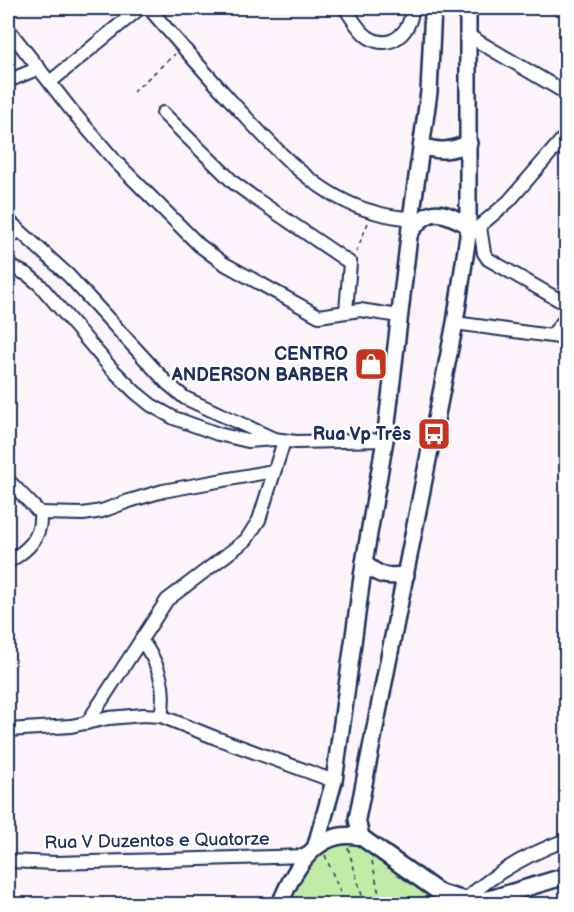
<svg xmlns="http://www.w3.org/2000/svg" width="574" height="912" viewBox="0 0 574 912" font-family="'Balsamiq Sans',sans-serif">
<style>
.green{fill:#c1eba7;stroke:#6e8d82;stroke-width:1.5}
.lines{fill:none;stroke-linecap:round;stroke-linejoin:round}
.minor-casing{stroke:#1b2f5e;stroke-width:16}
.major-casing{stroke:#1b2f5e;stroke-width:20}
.path{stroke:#1b2f5e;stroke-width:1.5;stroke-dasharray:4.5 4.5;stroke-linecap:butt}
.minor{stroke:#fff;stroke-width:12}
.major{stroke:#fff;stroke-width:15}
.labels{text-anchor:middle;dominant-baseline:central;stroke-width:5;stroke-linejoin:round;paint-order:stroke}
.poi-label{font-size:18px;font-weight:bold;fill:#1b2f5e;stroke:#fff;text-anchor:end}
.street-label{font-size:18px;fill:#1b2f5e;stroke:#fff}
</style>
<rect width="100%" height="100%" fill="#fdf3fa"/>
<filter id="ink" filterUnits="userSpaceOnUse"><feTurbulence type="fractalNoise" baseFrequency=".0167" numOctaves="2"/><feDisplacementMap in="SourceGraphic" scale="12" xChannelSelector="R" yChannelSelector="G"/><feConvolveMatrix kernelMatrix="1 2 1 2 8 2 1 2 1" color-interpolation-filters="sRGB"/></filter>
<g filter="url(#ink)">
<path class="green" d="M354 839 430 888 440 904H286L324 843Z"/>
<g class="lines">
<g class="minor-casing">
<g id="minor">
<path d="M149 8C176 40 203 70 231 101 271 144 315 197 374 212 386 216 399 217 411 219"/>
<path d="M345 8C352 18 358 30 368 37 391 52 412 31 412 8"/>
<path d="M8 29 72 111 116 162 199 245 223 263 319 316 360 310 399 316"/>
<path d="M469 36 566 93"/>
<path d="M8 81 39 68"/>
<path d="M50 82 140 8"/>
<path d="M163 113 234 183 256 199 350 263 346 311"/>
<path d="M8 220 69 276 167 383 185 398 274 439"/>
<path d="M480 227 484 253 488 259 566 304"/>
<path d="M468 236 509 201 566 135"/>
<path d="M8 240 17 231"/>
<path d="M8 265 28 275 40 285 110 367 135 392 151 405 174 418 218 434 248 441 274 439 296 442 385 440"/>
<path d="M455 323 566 338"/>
<path d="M552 335 566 318"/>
<path d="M8 480 40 513C42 538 28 550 8 562"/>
<path d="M40 513 83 514 102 511 129 501 163 491 273 471"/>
<path d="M141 640C159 663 167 687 161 716"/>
<path d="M87 723 167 600 246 540 259 520 284 441"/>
<path d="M8 730 71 726 109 718 143 715 161 716 216 738 334 781"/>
<path d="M8 861 56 863 307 856"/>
<path d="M465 900C495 872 528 854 566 840"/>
</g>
</g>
<g class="major-casing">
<g id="major">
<path d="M422 146C440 153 453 150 469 143"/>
<path d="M410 233C429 205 442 211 468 225"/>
<path d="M364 563C380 577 386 577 406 575"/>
<path d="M361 837 357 819 455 323 468 236V8"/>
<path d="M316 845 334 781 364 563 385 440 411 219 429 92 433 8"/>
<path d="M440 893 472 902 496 897 566 876"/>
<path d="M280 904C294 869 317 827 361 837L440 893 444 904"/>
</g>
</g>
<g class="path">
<path d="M133 92 175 54"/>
<path d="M356 252 368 223"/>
<path d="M348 848 363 899"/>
<path d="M325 855 343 899"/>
<path d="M372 861 381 904"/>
<path d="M340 904 343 899H363L380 904"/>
<path d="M408 904 424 896"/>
</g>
<use href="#minor" class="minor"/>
<use href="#major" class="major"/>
</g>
</g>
<defs>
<g id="shop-square" transform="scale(1.725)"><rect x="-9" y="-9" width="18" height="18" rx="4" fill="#c8321e" stroke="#fff"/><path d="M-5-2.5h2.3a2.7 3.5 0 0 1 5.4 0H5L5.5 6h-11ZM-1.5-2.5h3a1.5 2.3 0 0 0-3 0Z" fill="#fff"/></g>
<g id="bus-square" transform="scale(1.725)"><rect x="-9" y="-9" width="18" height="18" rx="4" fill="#c8321e" stroke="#fff"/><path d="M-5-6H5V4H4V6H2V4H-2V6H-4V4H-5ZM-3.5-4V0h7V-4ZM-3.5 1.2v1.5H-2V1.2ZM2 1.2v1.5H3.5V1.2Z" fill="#fff"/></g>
</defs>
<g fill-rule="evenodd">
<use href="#shop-square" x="371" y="364"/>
<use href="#bus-square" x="434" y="434"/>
</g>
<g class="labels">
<g class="poi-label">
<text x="348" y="354">CENTRO<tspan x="348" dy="21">ANDERSON BARBER</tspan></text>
<text x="411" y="434">Rua Vp Três</text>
</g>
<g class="street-label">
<text transform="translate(157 841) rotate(-1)">Rua V Duzentos e Quatorze</text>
</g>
</g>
<rect width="574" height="912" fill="none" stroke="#fff" stroke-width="30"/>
<rect x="15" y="15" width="544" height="882" fill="none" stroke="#1b2f5e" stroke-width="2" filter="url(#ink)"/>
</svg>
